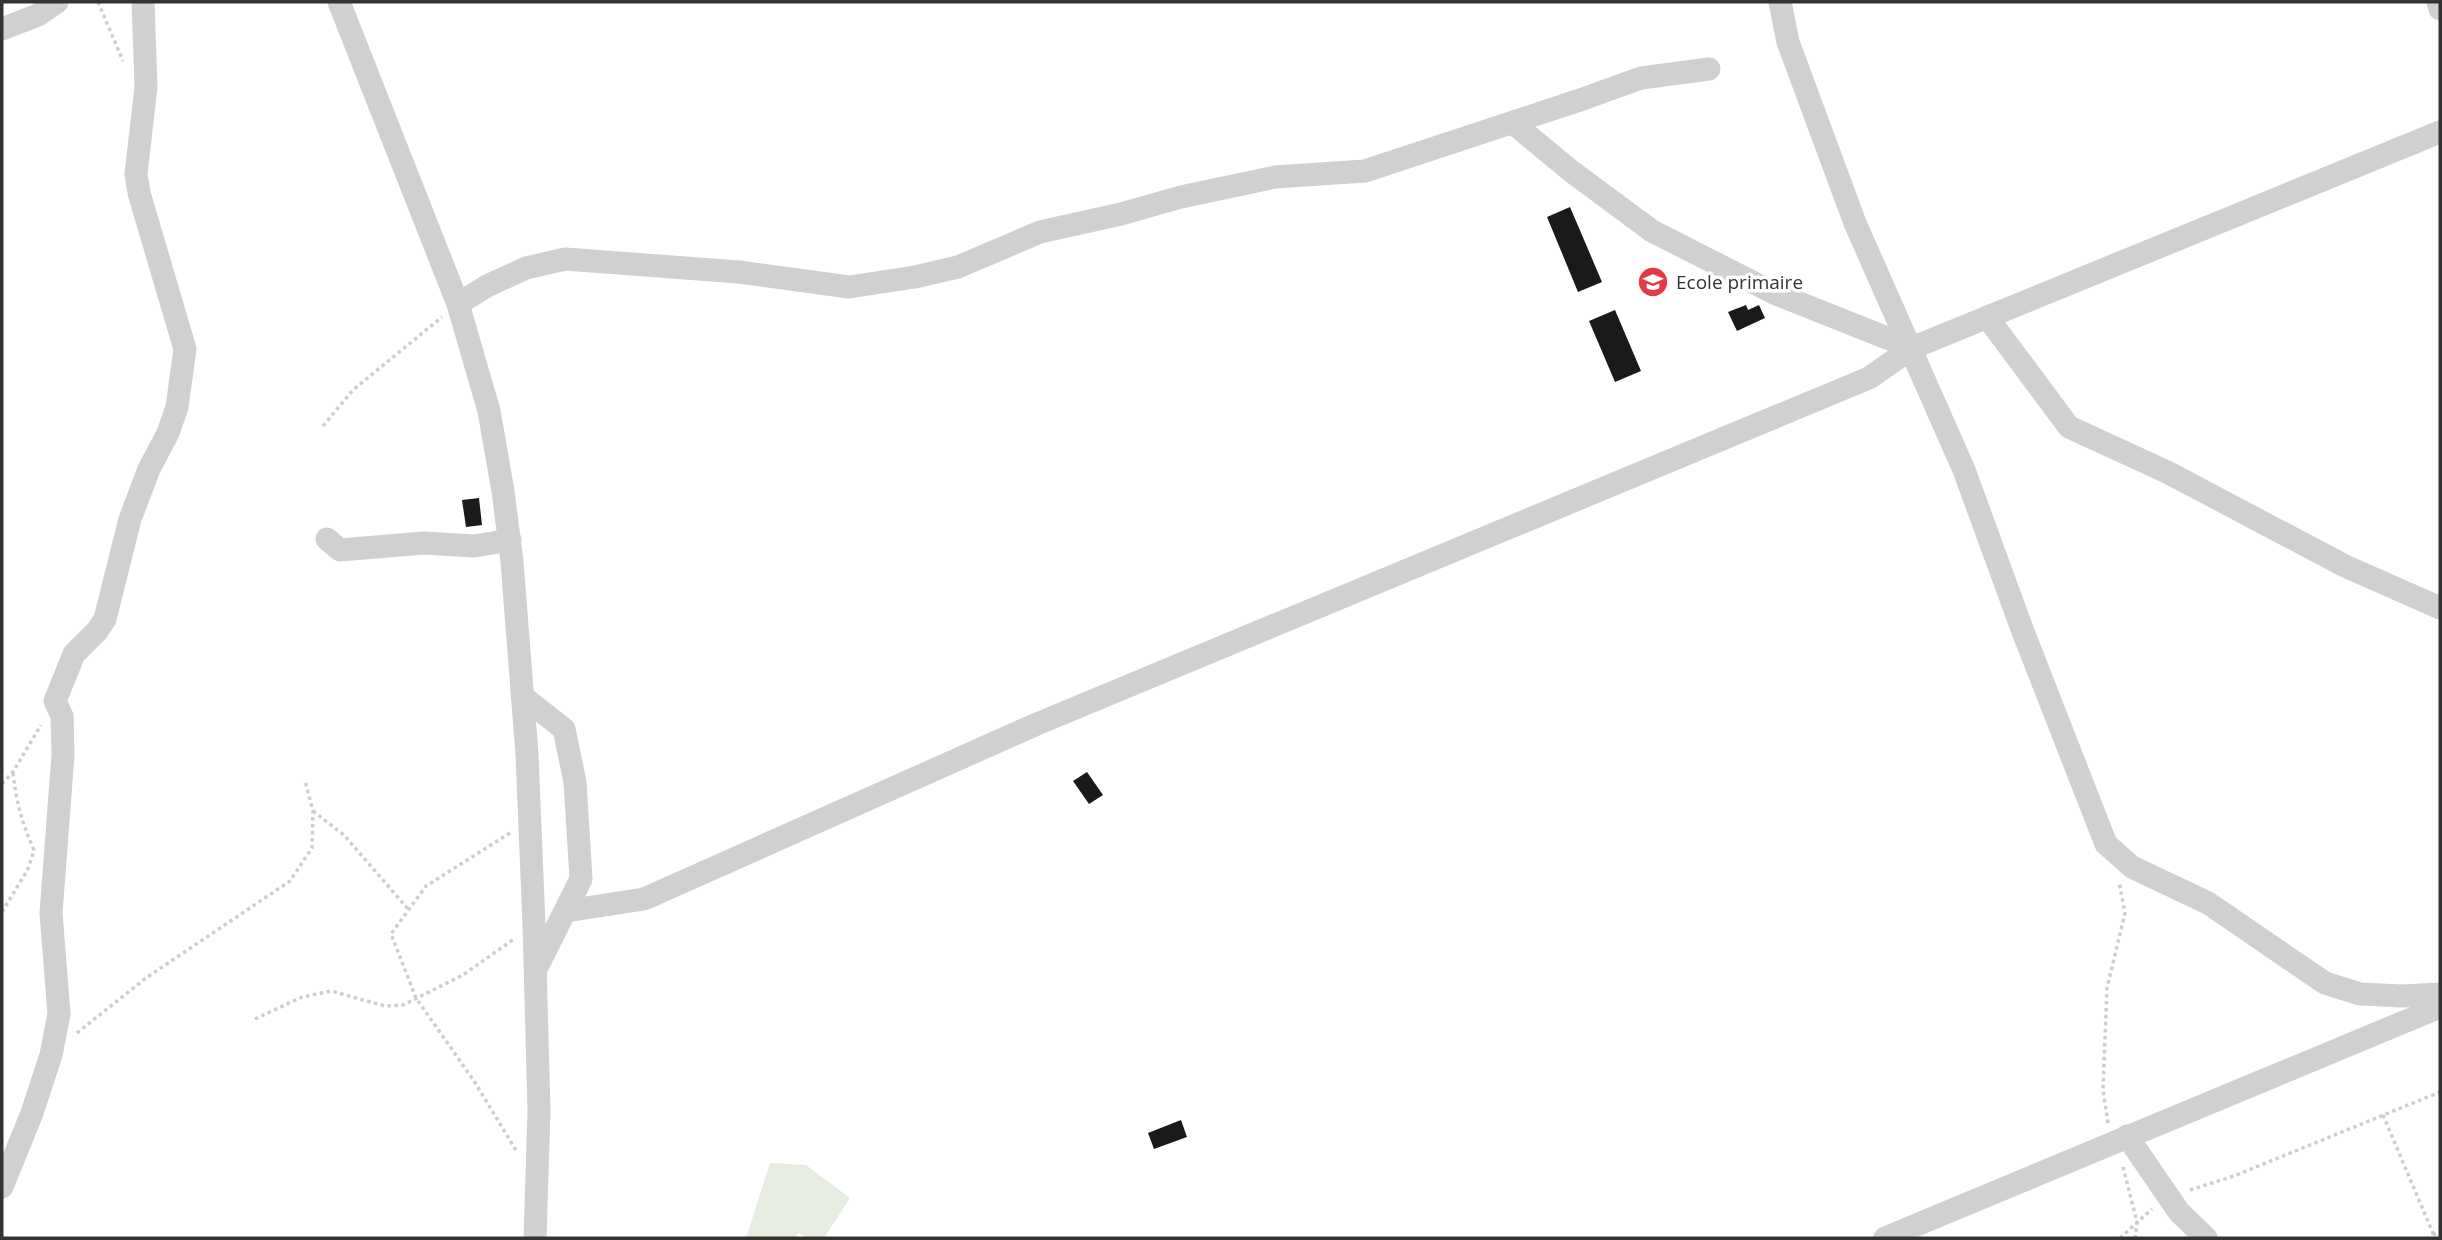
<svg xmlns="http://www.w3.org/2000/svg" width="2442" height="1240" viewBox="0 0 2442 1240" font-family="'Open Sans',sans-serif">
<style>
.green{fill:#e6ecdf}
.building{fill:#1a1a1a}
.lines{fill:none;stroke-linecap:round;stroke-linejoin:round}
.path{stroke:#cdcdcd;stroke-width:3.5;stroke-dasharray:3.5 3.5;stroke-linecap:butt}
.minor{stroke:#d0d0d0;stroke-width:23}
.labels{text-anchor:middle;dominant-baseline:central;stroke-width:7;stroke-linejoin:round;paint-order:stroke}
.poi-label{font-size:19px;fill:#333;stroke:#fff;text-anchor:start}
</style>
<rect width="100%" height="100%" fill="#fff"/>
<path class="green" d="M770 1163 806 1165 850 1198 824 1238H806L799 1233 793 1238H746Z"/>
<g class="building">
<path d="M1570 207 1602 282 1578 292 1547 217Z"/>
<path d="M1746 305 1748 310 1759 305 1765 318 1737 331 1728 312Z"/>
<path d="M1615 310 1641 371 1615 382 1589 321Z"/>
<path d="M479 498 482 525 466 527 462 500Z"/>
<path d="M1087 772 1103 795 1089 804 1073 781Z"/>
<path d="M1181 1120 1187 1137 1154 1149 1148 1133Z"/>
</g>
<g class="lines">
<g class="path">
<path d="M98 2 123 61"/>
<path d="M323 426 353 390 442 317"/>
<path d="M2 784 13 772 41 725"/>
<path d="M313 811 344 835 408 909"/>
<path d="M510 833 426 886 391 934 416 998 474 1081 517 1152"/>
<path d="M2 912 28 869 34 850C22 824 16 801 13 772"/>
<path d="M255 1019 302 997 331 991 385 1006 403 1005 463 975 514 939"/>
<path d="M77 1033 146 978 290 881 312 848 313 811 305 781"/>
<path d="M2383 1115 2435 1238"/>
<path d="M2108 1123 2103 1090 2107 988 2125 913 2119 882"/>
<path d="M2123 1167 2137 1222 2135 1238"/>
<path d="M2190 1190 2234 1176 2440 1092"/>
<path d="M2433 1235 2440 1232"/>
<path d="M2120 1238 2152 1209"/>
</g>
<g class="minor">
<path d="M339 2 458 304 489 411 503 491 512 562 527 754 534 925 539 1111 535 1238"/>
<path d="M1780 2 1788 42 1855 223 1964 470 2022 629 2106 844 2132 867 2208 903 2325 983 2360 994 2402 996 2440 994"/>
<path d="M2438 2 2440 9"/>
<path d="M2 29 38 15 57 2"/>
<path d="M1513 123 1571 171 1652 231 1774 293 1912 348"/>
<path d="M458 304 487 286 526 268 565 259 739 272 849 287 915 277 958 267 1040 232 1121 214 1181 197 1275 177 1365 171 1580 100 1641 78 1709 69"/>
<path d="M1987 317 2069 427 2167 472 2345 566 2440 608"/>
<path d="M327 539 340 550 424 543 474 546 510 540"/>
<path d="M523 697 564 729 575 782 581 879 537 967"/>
<path d="M566 911 644 899 1037 724 1869 378 1912 348 2440 132"/>
<path d="M2127 1136 2179 1212 2206 1238"/>
<path d="M2 1187 32 1113 51 1055 59 1014 51 913 63 755 62 716 55 701 74 654 97 631 105 619 130 519 149 469 168 433 177 407 185 349 139 193 136 174 146 87 143 2"/>
<path d="M1885 1238 2440 1007"/>
</g>
</g>
<defs>
<g id="school-disc" transform="scale(1.575)"><circle r="9.5" fill="#e63946" stroke="#fff"/><path d="M0-5L7-2L0 1L-7-2ZM-4 1L0 2.5L4 1V4Q0 6-4 4Z" fill="#fff"/></g>
</defs>
<g fill-rule="evenodd">
<use href="#school-disc" x="1653" y="282"/>
</g>
<g class="labels">
<g class="poi-label">
<text x="1676" y="282">Ecole primaire</text>
</g>
</g>
<rect width="2442" height="1240" fill="none" stroke="#333333" stroke-width="7"/>
</svg>
